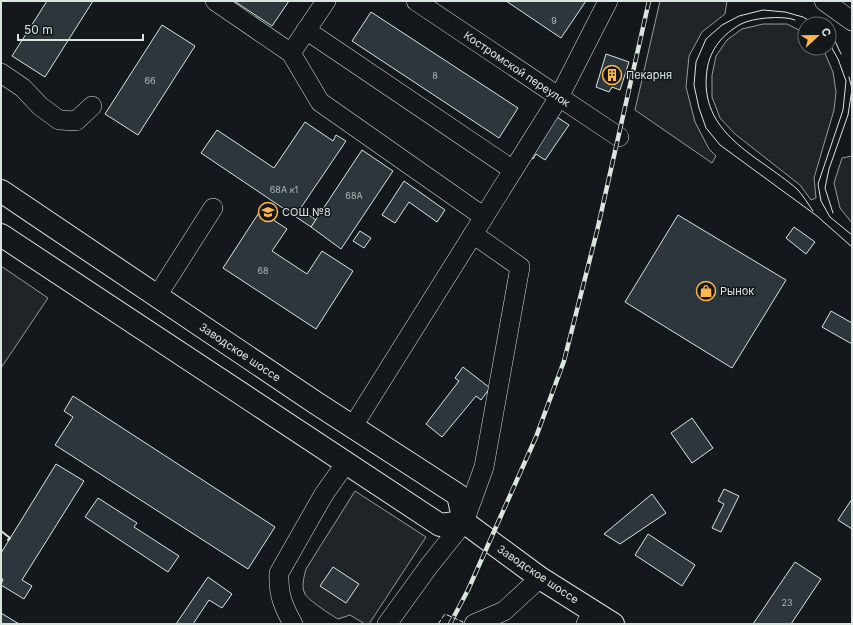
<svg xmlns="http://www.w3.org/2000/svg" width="853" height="625" viewBox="0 0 853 625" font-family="Inter,sans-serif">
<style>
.green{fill:#202428;stroke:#939e99}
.building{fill:#2c363c;stroke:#d8e6dc}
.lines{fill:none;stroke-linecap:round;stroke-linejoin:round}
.minor-casing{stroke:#d8e6dc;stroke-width:20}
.major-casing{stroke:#d8e6dc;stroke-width:24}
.minor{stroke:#14181c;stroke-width:19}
.major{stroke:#14181c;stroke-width:22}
.tram{stroke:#d8e6dc;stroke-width:1}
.rail-casing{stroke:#d8e6dc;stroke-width:4.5}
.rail{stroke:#14181c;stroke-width:3;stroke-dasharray:9;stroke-linecap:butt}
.fence{stroke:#d8e6dc;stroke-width:1;stroke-dasharray:5 2;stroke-linecap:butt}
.wall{stroke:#d8e6dc;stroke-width:2}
.labels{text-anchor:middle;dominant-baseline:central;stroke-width:3;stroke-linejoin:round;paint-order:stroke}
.number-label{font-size:9px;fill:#adbab4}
.street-label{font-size:11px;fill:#d8e6dc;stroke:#14181c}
.poi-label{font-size:11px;fill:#d8e6dc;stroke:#14181c;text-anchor:start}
</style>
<rect width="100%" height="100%" fill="#14181c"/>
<g class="green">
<path d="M660 1H727L725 14 702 32 689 56 686 87 695 122 709 149 716 156 712 163 635 110Z"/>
<path d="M763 24H787L805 33V48H821L824 51 833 72 836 92 834 110 814 178 816 198 811 200 800 185 735 134 720 118 712 97V75L716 56 727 40 742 29Z"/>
<path d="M852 156V223L840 208 834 183 842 158Z"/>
<path d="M1 266 48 298 1 368Z"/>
<path d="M355 491 426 537 369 624H365L350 615 338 619C331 615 308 600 305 594 301 586 304 577 306 569Z"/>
</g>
<g class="building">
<path d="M47 1H93L45 77 12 56Z"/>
<path d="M234 1H289L272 26Z"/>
<path d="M506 1H586L561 38Z"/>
<path d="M371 12 518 108 499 138 352 41Z"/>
<path d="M162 25 195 46 138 135 105 114Z"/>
<path d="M606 54 629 62 620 90 612 87 609 92 596 87Z"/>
<path d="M554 115 569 125 545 160 536 154 533 159 527 155Z"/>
<path d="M305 122 333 141 336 135 346 141 300 209 316 220 311 227 201 153 217 130 274 168Z"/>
<path d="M362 150 393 171 341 249 311 227Z"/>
<path d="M404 181 445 210 437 222 409 202 395 223 382 215Z"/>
<path d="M260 211 287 229 272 251 307 274 322 251 353 271 316 329 223 268Z"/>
<path d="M678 215 786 280 732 368 625 302Z"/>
<path d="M794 227 815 242 806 254 786 238Z"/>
<path d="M360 231 371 238 364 248 353 241Z"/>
<path d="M831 311 852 323V344L822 327Z"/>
<path d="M463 367 490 388 481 400 476 396 442 437 426 424 459 381 455 378Z"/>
<path d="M73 396 275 527 248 569 55 445 73 417 64 411Z"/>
<path d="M692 418 713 448 692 463 671 433Z"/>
<path d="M56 464 84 481 22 580 32 586 24 599 1 585 3 579H1V553Z"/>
<path d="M724 489 739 496 721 532 712 528 724 504 718 501Z"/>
<path d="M652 494 666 513 620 544 604 534Z"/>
<path d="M98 498 137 523 134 527 179 556 168 572 85 517Z"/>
<path d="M852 499V529L838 520Z"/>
<path d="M648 534 695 565 682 586 635 555Z"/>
<path d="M795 562 821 579 791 624H753Z"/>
<path d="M333 567 359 584 346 603 320 586Z"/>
<path d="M208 577 232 594 222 608 209 600 193 624H176Z"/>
<path d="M1 613 19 624H1Z"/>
</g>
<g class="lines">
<g class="minor-casing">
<g id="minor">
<path d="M215 1 291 53 326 1"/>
<path d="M416 1 619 137"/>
<path d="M824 1 852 21"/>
<path d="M306 30 513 170"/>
<path d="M291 53 320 102 484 217"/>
<path d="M1 73 23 88 40 106 59 120 76 121 92 106"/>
<path d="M157 296 213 208"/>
<path d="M353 426 559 97 608 1"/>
<path d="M293 624C283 606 278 594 279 573L324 494 346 463"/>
<path d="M387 624 429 566 464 522 484 467 520 267 473 234"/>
<path d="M474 624 504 611 540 578"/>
<path d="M586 624 593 611"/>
</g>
</g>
<g class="major-casing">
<g id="major">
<path d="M1 191 316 403 458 495 464 522 540 578 613 624"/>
<path d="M1 235 440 525 464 522"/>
</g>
</g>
<use href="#minor" class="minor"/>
<use href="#major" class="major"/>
<g class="tram">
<path d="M795 20C783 15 752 18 741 24 723 34 710 49 707 70 698 134 758 155 797 189 803 195 808 204 813 211"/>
<path d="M815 24 803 17 785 12 763 10 739 16 722 25 706 39 696 62 694 85 699 108 706 128 720 145 817 216 852 247"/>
<path d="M829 35 835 41 841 54"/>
<path d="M829 43 838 59 846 81 843 110 818 184 821 201 830 217 852 235"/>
<path d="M833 213 825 188 829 169 848 115 852 89 849 77"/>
</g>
<g class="rail-casing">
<path id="rail" d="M450 624 468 590 536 437 564 361 597 231 649 1"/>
</g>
<use href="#rail" class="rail"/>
<path class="fence" d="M438 624 445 614 463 622 462 624"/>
<path class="wall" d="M1 531 10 538 8 540"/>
</g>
<defs>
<g id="building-ring" transform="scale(1)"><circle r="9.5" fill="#14181c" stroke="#ffb74d" stroke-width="1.5"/><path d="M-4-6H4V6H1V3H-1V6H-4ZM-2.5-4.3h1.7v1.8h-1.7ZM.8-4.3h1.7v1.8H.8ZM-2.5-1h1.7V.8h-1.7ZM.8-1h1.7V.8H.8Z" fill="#ffb74d"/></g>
<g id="school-ring" transform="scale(1)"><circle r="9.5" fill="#14181c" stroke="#ffb74d" stroke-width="1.5"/><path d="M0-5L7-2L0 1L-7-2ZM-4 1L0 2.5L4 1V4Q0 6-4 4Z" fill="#ffb74d"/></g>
<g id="shop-ring" transform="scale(1)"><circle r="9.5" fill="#14181c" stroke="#ffb74d" stroke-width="1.5"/><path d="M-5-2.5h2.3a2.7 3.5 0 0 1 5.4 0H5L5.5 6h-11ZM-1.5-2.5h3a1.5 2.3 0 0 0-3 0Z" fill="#ffb74d"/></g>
</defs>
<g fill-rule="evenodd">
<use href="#building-ring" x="612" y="75"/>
<use href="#school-ring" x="268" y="212"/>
<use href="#shop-ring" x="706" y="291"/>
</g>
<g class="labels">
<g class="number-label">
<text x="554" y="20">9</text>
<text x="435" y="75">8</text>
<text x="150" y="80">66</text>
<text x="284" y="189">68А к1</text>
<text x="354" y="195">68А</text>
<text x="263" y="270">68</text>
<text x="787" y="602">23</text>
</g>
<g class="street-label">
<text transform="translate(517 69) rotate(34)">Костромской переулок</text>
<text transform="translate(240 352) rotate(34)">Заводское шоссе</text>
<text transform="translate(538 574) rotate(34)">Заводское шоссе</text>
</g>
<g class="poi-label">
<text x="626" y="75">Пекарня</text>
<text x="282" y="212">СОШ №8</text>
<text x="720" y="291">Рынок</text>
</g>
</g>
<rect width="853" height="625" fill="none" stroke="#d8e6dc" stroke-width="4"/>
<g transform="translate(817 36) rotate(68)"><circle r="19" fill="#14181c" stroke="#626a69"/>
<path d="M0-3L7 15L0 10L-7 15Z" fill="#ffb74d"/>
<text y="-6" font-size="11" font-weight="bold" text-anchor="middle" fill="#d8e6dc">С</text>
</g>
<path d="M18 34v6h125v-6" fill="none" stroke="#d8e6dc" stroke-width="2"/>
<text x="24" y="34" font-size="12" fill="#d8e6dc" stroke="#14181c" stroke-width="3" paint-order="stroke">50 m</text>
</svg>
